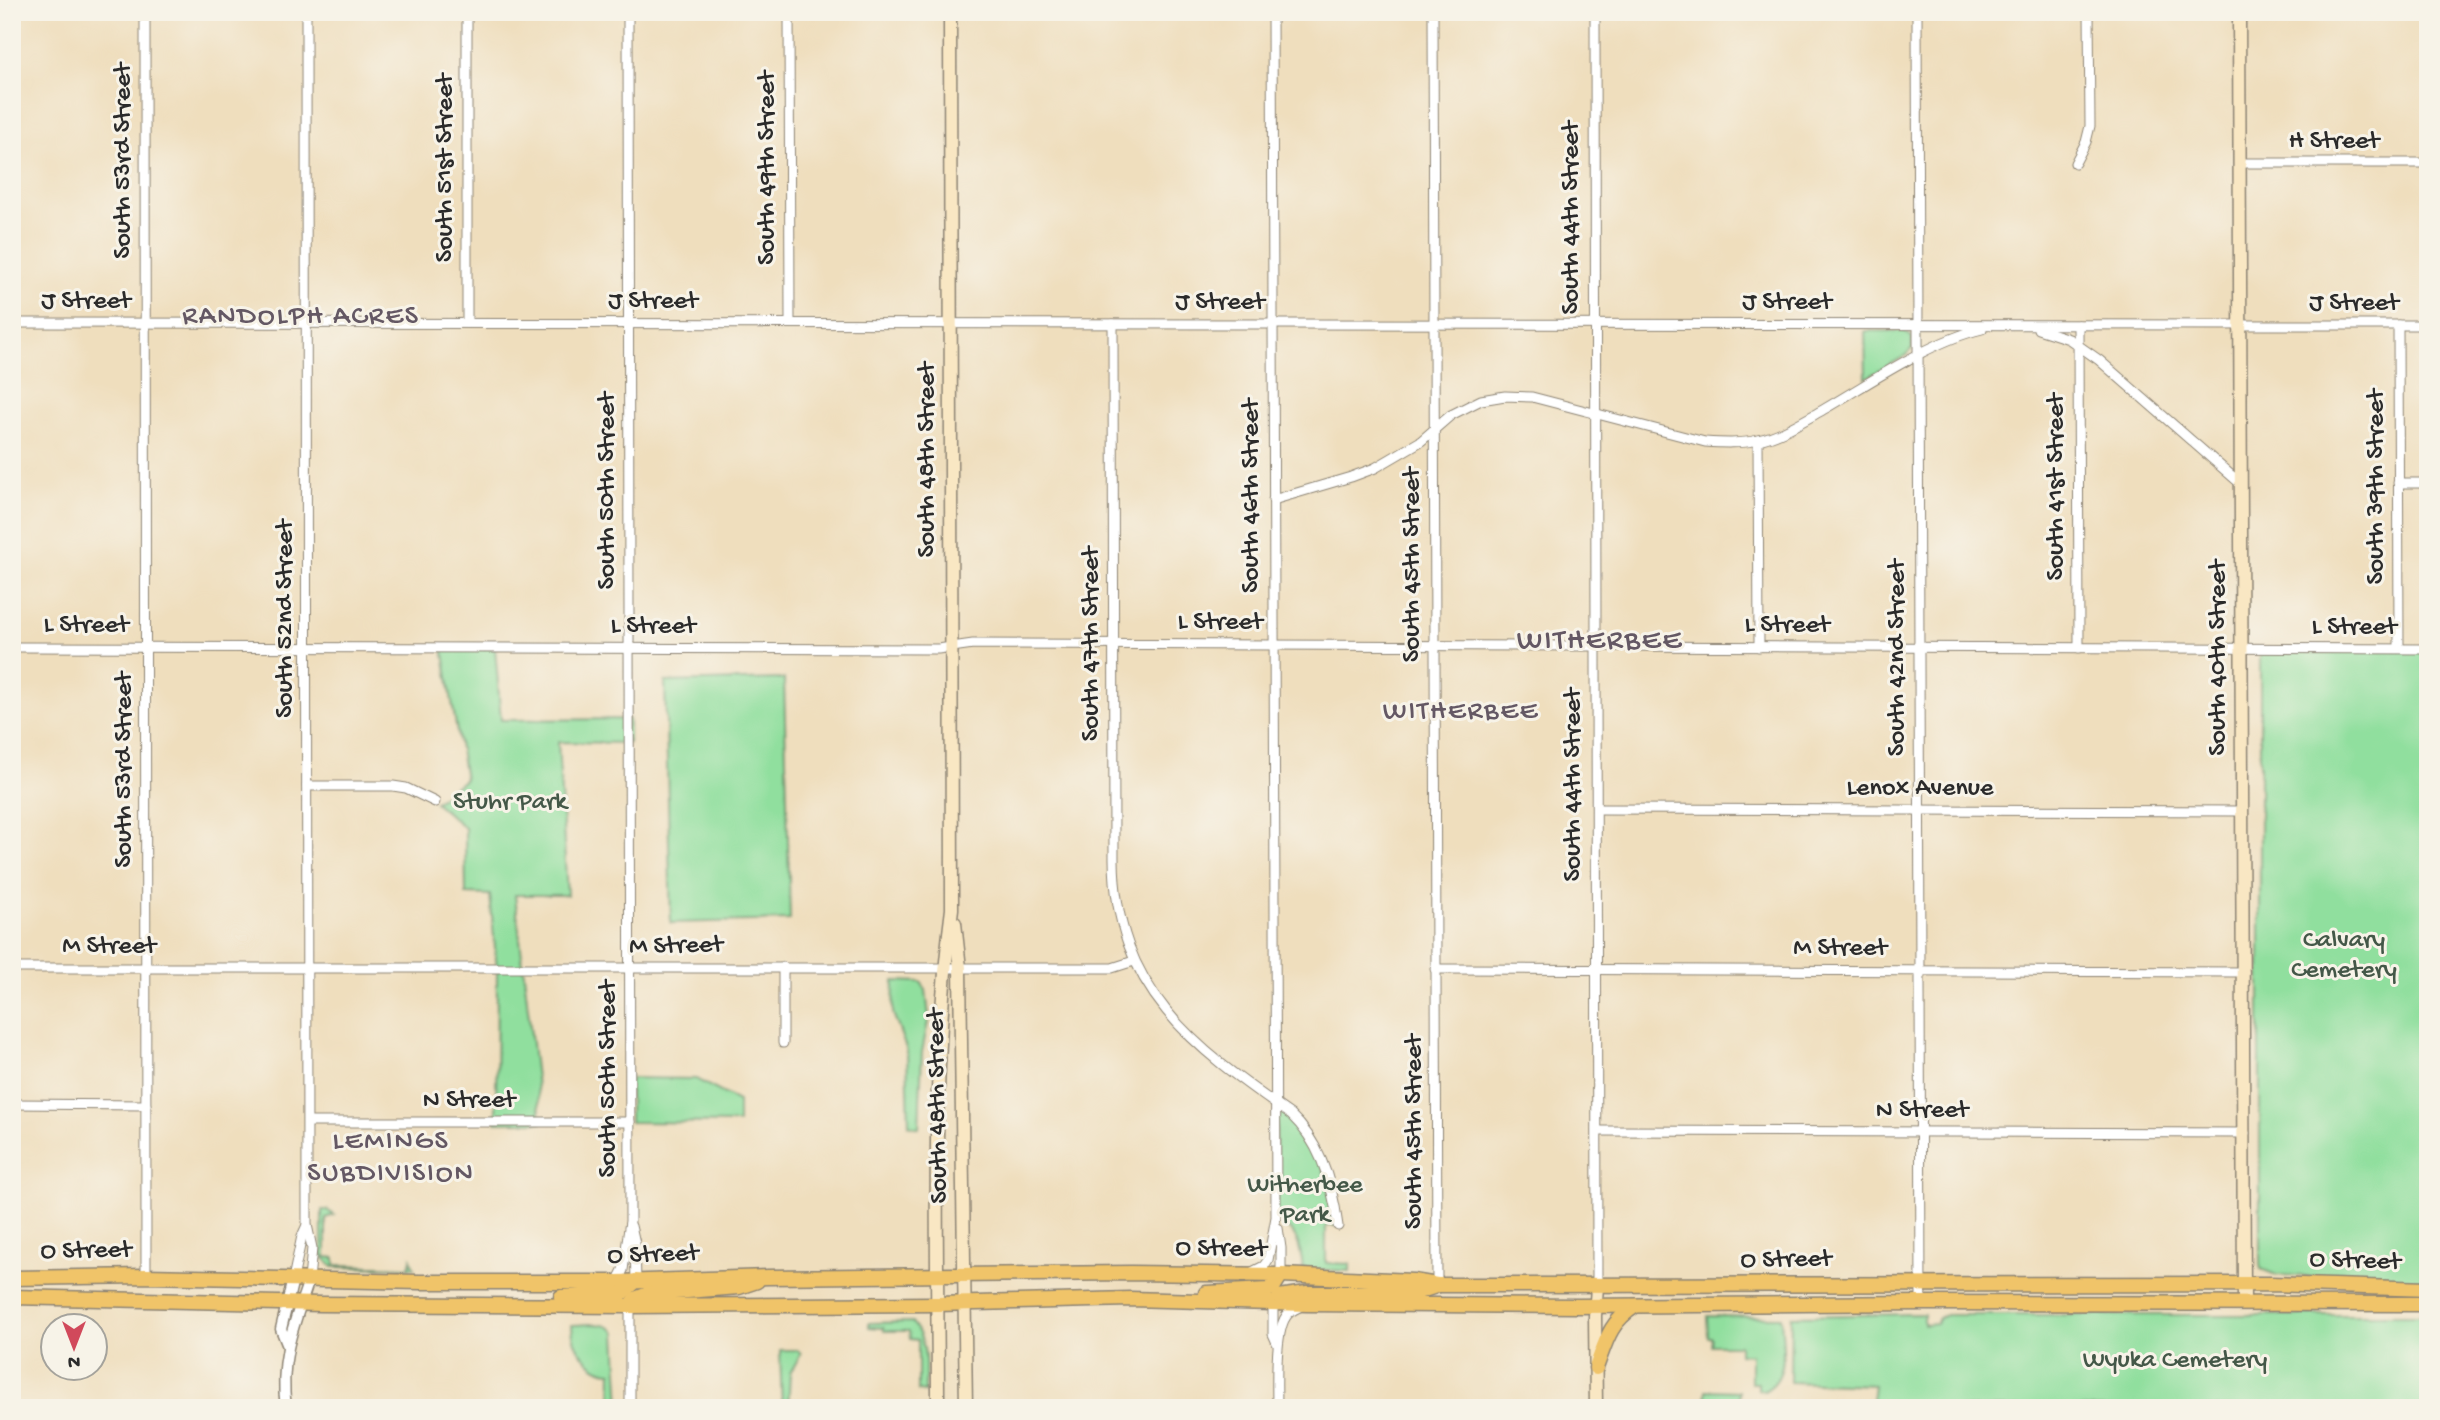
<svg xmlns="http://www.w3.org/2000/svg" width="2440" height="1420" viewBox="0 0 2440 1420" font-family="'Gochi Hand',sans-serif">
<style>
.green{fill:#90df9e;stroke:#5e8564;stroke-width:2}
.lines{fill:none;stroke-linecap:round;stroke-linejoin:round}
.minor-casing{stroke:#8d8474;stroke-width:11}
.tertiary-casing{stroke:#8d8474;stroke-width:13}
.secondary-casing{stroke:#8d8474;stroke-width:15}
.primary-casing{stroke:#8d8474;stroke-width:17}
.minor{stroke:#fff;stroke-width:9}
.tertiary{stroke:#fff;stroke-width:10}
.secondary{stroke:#f9e7c3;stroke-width:12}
.primary{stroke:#f0c469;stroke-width:14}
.labels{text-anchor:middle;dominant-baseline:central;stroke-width:6;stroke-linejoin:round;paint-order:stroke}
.street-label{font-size:26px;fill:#2b2b2b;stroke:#f7f3e8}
.park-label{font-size:26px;fill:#445848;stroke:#f7f3e8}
.neighbourhood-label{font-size:28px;letter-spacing:2px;fill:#645864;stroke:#f7f3e8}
.quarter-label{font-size:30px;letter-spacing:2px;fill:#645864;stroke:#f7f3e8}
</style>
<rect width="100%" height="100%" fill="#f7f3e8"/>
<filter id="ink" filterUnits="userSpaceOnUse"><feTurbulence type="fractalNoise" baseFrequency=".0143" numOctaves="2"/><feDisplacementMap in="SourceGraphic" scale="14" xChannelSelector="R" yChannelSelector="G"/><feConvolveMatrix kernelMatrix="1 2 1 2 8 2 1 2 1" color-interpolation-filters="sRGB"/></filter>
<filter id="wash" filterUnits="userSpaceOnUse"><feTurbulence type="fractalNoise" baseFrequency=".00686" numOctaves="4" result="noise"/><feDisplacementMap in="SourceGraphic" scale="28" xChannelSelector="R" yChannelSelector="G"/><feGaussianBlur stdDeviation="1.57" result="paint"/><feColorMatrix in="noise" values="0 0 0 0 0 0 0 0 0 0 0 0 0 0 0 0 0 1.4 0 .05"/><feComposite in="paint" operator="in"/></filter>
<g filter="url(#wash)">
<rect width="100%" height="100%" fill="#efdebd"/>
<g class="green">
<path d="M1865 331H1904L1912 337V348L1907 355 1866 378Z"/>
<path d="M443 648H495L501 720 629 719V743L558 742 567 895H515L541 1122H496L497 969 490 895 466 894 465 828 435 802 465 779Z"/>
<path d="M2260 649H2428V1281L2276 1275 2261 1269 2260 1264Z"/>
<path d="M784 679 790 920 671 923 665 682Z"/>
<path d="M894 981 921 982 926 990 929 1017 922 1052 919 1128 909 1125 907 1051 893 1013Z"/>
<path d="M630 1078 696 1079 738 1101V1123L630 1122Z"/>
<path d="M1276 1105 1291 1115 1321 1160 1338 1226H1326V1263L1350 1264V1271L1303 1269C1300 1242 1297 1234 1276 1217Z"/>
<path d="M322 1210H327L334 1215 326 1218V1257L335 1258V1265L409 1267 411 1259 414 1268 333 1267 322 1256Z"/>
<path d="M1924 1314V1325L1936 1324 1939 1318 1946 1315H2428V1408H1871L1874 1385 1790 1382 1791 1316Z"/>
<path d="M1707 1316 1781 1317C1782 1344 1791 1377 1764 1391L1758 1389V1383H1751V1355L1739 1354V1345H1711L1712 1337H1708Z"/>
<path d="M912 1322C929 1344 925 1365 925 1392L918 1391V1340L910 1339 909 1331H884V1328L869 1327V1323Z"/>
<path d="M572 1325C587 1325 607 1320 616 1333L620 1408H611L612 1372C592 1372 571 1347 572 1325Z"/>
<path d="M780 1350H797L801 1354 790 1373 788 1408H782Z"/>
<path d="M1706 1390 1739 1391V1408H1705Z"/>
</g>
</g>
<g filter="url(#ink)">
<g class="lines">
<g class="minor-casing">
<g id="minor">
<path d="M145 12 146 1276"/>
<path d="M306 12 307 1225 312 1248 309 1280"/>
<path d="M467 12V323"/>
<path d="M789 12 790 323"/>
<path d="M1433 12 1437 1285"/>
<path d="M1595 12 1597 1286"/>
<path d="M1917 12 1921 1303"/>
<path d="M2075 163 2086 142 2090 126 2089 12"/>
<path d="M2240 163H2428"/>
<path d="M12 323 2428 325"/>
<path d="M1113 324 1114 859C1115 989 1193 1047 1291 1115 1321 1143 1333 1186 1338 1226"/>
<path d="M2078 325 2079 648"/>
<path d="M2398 325 2399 648"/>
<path d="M2038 329 2069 339 2099 360 2241 484"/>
<path d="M1758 440 1759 647"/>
<path d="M2398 483H2428"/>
<path d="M1273 500 1351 477 1375 468 1421 441 1451 415 1481 400 1505 396 1532 397 1705 442C1722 443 1740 444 1758 440 1781 435 1801 422 1821 411 1868 384 1930 341 1982 329"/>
<path d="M12 647 938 649 973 644 2428 649"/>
<path d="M307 786H393L406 788 435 802"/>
<path d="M1597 809 2243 811"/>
<path d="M12 968H1112L1134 961"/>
<path d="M1435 969 2244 972"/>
<path d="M783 1043V967"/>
<path d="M12 1104 146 1105"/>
<path d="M308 1122H630"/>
<path d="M1599 1131 2245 1133"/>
<path d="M631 1226 635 1243 636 1281"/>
<path d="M1278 1228 1281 1248V1275"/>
<path d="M1252 1272 1264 1266 1268 1260 1276 1217 1272 12"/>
<path d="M293 1279 302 1236 307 1225"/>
<path d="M617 1282 623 1270 630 1221 628 12"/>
<path d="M1273 1302V1334L1277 1343"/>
<path d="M630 1306V1408"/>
<path d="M1277 1408C1277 1387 1274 1328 1288 1314 1292 1310 1298 1308 1303 1305"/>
</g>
</g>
<g class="tertiary-casing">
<g id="tertiary">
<path d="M287 1344 281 1329 293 1279"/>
<path d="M286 1408C279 1359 294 1324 309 1280"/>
</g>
</g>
<g class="secondary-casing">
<g id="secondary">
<path d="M2239 12 2244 1304"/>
<path d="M955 923 960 968 966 1408"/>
<path d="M938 1408C938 1242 930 1073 952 909L950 12"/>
<path d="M1596 1408 1595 1316 1597 1286"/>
</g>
</g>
<g class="primary-casing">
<g id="primary">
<path d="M12 1278 146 1276 420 1282H617L768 1277 1131 1273 1281 1275 1413 1281 1437 1285 2270 1284 2428 1289"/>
<path d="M1206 1293 1268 1290 1274 1286 1281 1275"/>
<path d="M12 1297 321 1304 630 1306 938 1304 1130 1299 1307 1304 1577 1306 1921 1303 2428 1304"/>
<path d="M561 1297 621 1294 636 1281"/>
<path d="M1279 1297 1307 1293H1414L1436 1286"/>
<path d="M630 1306 635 1299 648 1294 739 1287 757 1281"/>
<path d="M1596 1368C1606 1341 1609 1323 1635 1306"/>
</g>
</g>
<use href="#minor" class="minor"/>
<use href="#tertiary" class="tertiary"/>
<use href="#secondary" class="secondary"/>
<use href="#primary" class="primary"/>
</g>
</g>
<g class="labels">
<g class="street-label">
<text x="2334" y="142">H Street</text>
<text transform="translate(124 161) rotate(-90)">South 53rd Street</text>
<text transform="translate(446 168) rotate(-90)">South 51st Street</text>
<text transform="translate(768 168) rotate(-90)">South 49th Street</text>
<text transform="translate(1572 218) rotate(-90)">South 44th Street</text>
<text x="86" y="302">J Street</text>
<text x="653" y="302">J Street</text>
<text x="1220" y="303">J Street</text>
<text x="1787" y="303">J Street</text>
<text x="2354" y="304">J Street</text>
<text transform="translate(928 460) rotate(-90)">South 48th Street</text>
<text transform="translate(2057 487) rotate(-90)">South 41st Street</text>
<text transform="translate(2377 487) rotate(-90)">South 39th Street</text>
<text transform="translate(608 491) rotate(-90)">South 50th Street</text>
<text transform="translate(1252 496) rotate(-90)">South 46th Street</text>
<text transform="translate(1413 565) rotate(-90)">South 45th Street</text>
<text transform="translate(286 619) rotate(-90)">South 52nd Street</text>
<text x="1220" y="623">L Street</text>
<text x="86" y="626">L Street</text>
<text x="1787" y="626">L Street</text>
<text x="653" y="627">L Street</text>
<text x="2354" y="628">L Street</text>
<text transform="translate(1092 644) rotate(-90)">South 47th Street</text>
<text transform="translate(1898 658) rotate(-90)">South 42nd Street</text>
<text transform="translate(2219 658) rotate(-90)">South 40th Street</text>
<text transform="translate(125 770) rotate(-90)">South 53rd Street</text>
<text transform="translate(1574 785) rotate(-90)">South 44th Street</text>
<text x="1920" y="789">Lenox Avenue</text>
<text x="109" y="947">M Street</text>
<text transform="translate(676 947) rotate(-1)">M Street</text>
<text x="1840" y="949">M Street</text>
<text transform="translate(609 1079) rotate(-90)">South 50th Street</text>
<text x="469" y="1101">N Street</text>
<text transform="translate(939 1106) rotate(-91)">South 48th Street</text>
<text x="1922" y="1111">N Street</text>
<text transform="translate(1415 1132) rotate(-90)">South 45th Street</text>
<text transform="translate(1221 1250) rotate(1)">O Street</text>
<text transform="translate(86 1252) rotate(-1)">O Street</text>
<text transform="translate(653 1256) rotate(-2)">O Street</text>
<text transform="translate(1786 1261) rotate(-1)">O Street</text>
<text transform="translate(2355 1262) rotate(2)">O Street</text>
</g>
<g class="park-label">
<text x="510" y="803">Stuhr Park</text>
<text x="2344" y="941">Calvary<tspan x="2344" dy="30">Cemetery</tspan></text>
<text x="1305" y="1186">Witherbee<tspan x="1305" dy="30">Park</tspan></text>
<text x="2175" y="1361">Wyuka Cemetery</text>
</g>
<g class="neighbourhood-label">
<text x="301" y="317">RANDOLPH ACRES</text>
<text x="1461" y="712">WITHERBEE</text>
<text x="391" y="1142">LEMINGS<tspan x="391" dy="32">SUBDIVISION</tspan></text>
</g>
<g class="quarter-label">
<text x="1600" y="642">WITHERBEE</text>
</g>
</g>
<rect width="2440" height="1420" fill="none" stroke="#f7f3e8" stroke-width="42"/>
<g transform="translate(74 1347) rotate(180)"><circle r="33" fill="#f7f3e8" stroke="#a5a39c" stroke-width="2"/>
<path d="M0-5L12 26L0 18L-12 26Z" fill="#d1495b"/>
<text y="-10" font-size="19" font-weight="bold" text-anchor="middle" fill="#2b2b2b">N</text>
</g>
</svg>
